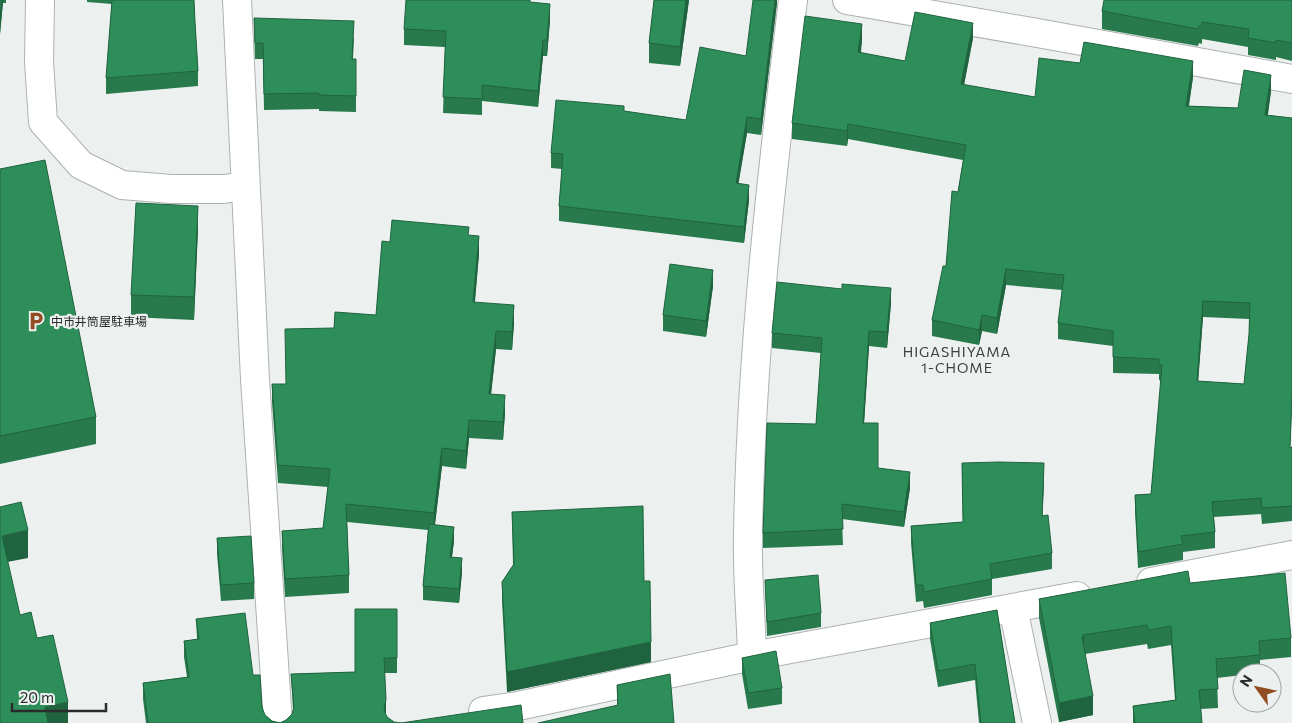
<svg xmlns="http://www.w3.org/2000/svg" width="1292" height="723" viewBox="0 0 1292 723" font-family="Commissioner,'Noto Sans JP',sans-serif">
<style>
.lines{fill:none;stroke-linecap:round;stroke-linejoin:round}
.minor-casing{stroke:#adb2b1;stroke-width:30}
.minor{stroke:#fff;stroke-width:28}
.wall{fill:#287a4d;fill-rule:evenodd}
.shaded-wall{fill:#20633f}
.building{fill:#2e8e5a;stroke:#20633f;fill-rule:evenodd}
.labels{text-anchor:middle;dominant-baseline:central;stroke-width:4.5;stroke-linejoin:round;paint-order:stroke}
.poi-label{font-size:12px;fill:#2a2c2b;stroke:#ecf1f0;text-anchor:start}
.neighbourhood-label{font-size:14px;letter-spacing:1px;fill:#3c403f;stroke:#ecf1f0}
</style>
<rect width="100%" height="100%" fill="#ecf1f0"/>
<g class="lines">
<g class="minor-casing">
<g id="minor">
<path d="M40 0 39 62 43 122 81 165 122 185 171 189H224L245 186"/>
<path d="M237 0 255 379 278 723"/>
<path d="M847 0 1043 34 1292 79"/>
<path d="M1151 582 1292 555"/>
<path d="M1013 608 1037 723"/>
<path d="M752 656C751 616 747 575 748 535 751 356 771 178 793 0"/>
<path d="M483 711 518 706 752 656 1077 596"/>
</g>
</g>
<use href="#minor" class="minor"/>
</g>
<g class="wall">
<path d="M0 0H6V3H3L0 34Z"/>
<path d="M87 0H194L195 22 198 71V86L106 94V78L112 4 87 2Z"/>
<path d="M654 0H689L680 66 649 63V43Z"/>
<path d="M777 0 761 135 747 133 738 183 749 200 744 243 559 221V206L562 169 551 168V153L624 111 686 120 746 56Z"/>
<path d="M1292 0V61L1276 57V60L1248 55V47L1202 39V44L1199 43 1198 46 1102 29V11Z"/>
<path d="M530 3 550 20 547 56H543L538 107 482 101V115L443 113 445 47 404 45V29Z"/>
<path d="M254 18 354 38 353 59H356V112L319 111V109L264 110 263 59H255Z"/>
<path d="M973 38 964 85 1035 97 1193 77 1189 106 1238 108 1271 91 1268 115 1292 118V409L1290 447H1292V521L1262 524 1261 514 1214 517 1215 532V548L1183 552V560L1138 568 1135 511V495L1151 494 1161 381 1159 380V374L1113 373V346L1058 339V323L1062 290 1006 285 997 334 982 331 979 345 932 336V320L946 266 963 160 848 139 847 146 792 139V123L862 40 861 53 905 61ZM1203 317 1249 319V334L1244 384 1198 381Z"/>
<path d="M0 169 96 417V444L0 464Z"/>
<path d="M198 228 194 320 131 317V295Z"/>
<path d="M469 235 479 254 475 302 514 323 512 350 496 349 491 394 505 413 503 440 469 438 466 469 442 466 435 525 454 541 452 557 462 572 459 603 423 600V586L428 530 347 522 349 575V593L285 597 282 548V531L323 528 328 487 278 483 272 402V384H286L334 328 376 315 390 242Z"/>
<path d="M713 286 706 337 663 331V315Z"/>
<path d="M891 303 887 348 869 346 864 423 878 468 910 488 904 527 842 519 843 545 763 548V533L816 424 821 353 772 348V333Z"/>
<path d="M962 463 1044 480 1042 515 1052 553V569L992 579V595L924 608 923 601 916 602 911 543V526L963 522Z"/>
<path d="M512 512 644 581 651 662 507 692 502 601V582L513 565Z"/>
<path d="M217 538 254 583V599L221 601 217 554Z"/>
<path d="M765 580 821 613V627L767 636Z"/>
<path d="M1190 583 1291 638V657L1260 660V673H1242V675L1217 678 1218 708 1201 709 1202 723H1133V706L1175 700 1171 645 1148 649 1147 644 1085 654 1093 715 1059 722 1039 618V599Z"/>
<path d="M397 609V673H384L386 715 387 717 394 722 401 723H523H146L143 699V683L187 677 184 657V641L197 639 196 619 253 675 265 715 272 721 280 723 286 720 292 714 293 710 291 674 355 672Z"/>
<path d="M997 610 1015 723H979L975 680 938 687 930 639V623Z"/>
<path d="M742 658 782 688V704L748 709 742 674Z"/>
<path d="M617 685 674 723 617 705Z"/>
</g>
<g class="shaded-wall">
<path d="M2 0H3L0 34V21Z"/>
<path d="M686 0H689L680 66V47Z"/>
<path d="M775 0H777V4L761 135V119Z"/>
<path d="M550 4V20L547 56V40Z"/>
<path d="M973 23V38L961 100V84Z"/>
<path d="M862 24V40L858 68V52Z"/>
<path d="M543 40V56L538 107V91Z"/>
<path d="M1193 61V77L1186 122V106Z"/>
<path d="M1271 75V91L1265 131V115Z"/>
<path d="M747 117V133L736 199V183Z"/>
<path d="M848 124V139L847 146V131Z"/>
<path d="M749 185V200L744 243V227Z"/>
<path d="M198 206V228L194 320V297Z"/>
<path d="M479 236V254L473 320V302Z"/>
<path d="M1006 269V285L997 334V318Z"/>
<path d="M713 270V286L706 337V321Z"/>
<path d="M891 288V303L887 348V332Z"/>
<path d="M1203 301V317L1197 397V381Z"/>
<path d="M514 305V323L512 350V332Z"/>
<path d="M982 315V331L979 345V330Z"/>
<path d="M496 331V349L489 412V394Z"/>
<path d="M869 331V346L863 439V423Z"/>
<path d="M505 395V413L503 440V422Z"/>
<path d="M469 420V438L466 469V451Z"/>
<path d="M442 448V466L434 531V513Z"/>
<path d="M1044 463V480L1042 532V516Z"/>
<path d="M910 472V488L904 527V512Z"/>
<path d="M454 527V541L450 571V557Z"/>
<path d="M28 530V558L2 563V536Z"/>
<path d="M462 558V572L459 603V589Z"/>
<path d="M1082 637H1084V656Z"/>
<path d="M651 642V662L507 692V672Z"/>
<path d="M1093 696V715L1059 722V703Z"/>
<path d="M386 699V715L384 710Z"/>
<path d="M68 702V723H45V707Z"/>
</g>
<g class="building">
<path d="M0 0H2L0 21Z"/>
<path d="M112 0H194L195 22 198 71 106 78Z"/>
<path d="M406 0H530V2L550 4 547 40H543L538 91 482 85V99L443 97 446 31 404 29Z"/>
<path d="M654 0H686L680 47 649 43Z"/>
<path d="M753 0H775L761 119 747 117 736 183 749 185 744 227 559 206 563 154 551 153 556 100 624 106V111L686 120 700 47 746 56Z"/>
<path d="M1104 0H1292V43L1276 40V43L1248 38 1249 29 1202 22V26H1199L1198 29 1102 11Z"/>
<path d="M915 12 973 23 961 84 1035 97 1039 58 1080 63 1084 42 1193 61 1186 106 1238 108 1244 70 1271 75 1265 115 1292 118V393L1290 448 1292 447V506L1262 508 1261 498 1212 502 1215 532 1181 536 1183 544 1138 552 1135 495 1151 494 1162 365H1159V359L1113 357V331L1058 323 1064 275 1006 269 997 318 982 315 979 330 932 320 943 266H946L952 191 958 192 966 145 848 124 847 131 792 123 805 16 862 24 858 52 905 61ZM1203 301 1250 303 1249 334 1244 384 1197 381Z"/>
<path d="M254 18 354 21 352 59H356V96L319 95V93L264 94 263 43H255Z"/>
<path d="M45 160 96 417 0 436V169Z"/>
<path d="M136 203 198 206 194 297 131 295Z"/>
<path d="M392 220 469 227 468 235 479 236 473 302 514 305 512 332 496 331 489 394 505 395 503 422 469 420 466 451 442 448 434 513 346 504 349 575 285 579 282 531 323 528 330 469 278 465 272 384H286L285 329 334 328 335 312 376 315 382 241 390 242Z"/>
<path d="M670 264 713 270 706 321 663 315Z"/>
<path d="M777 282 842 289V284L891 288 887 332 869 331 863 423H878V468L910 472 904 512 842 504 843 529 763 533 767 423 816 424 822 338 772 333Z"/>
<path d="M998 462 1044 463 1042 516 1048 515 1052 553 990 564 992 579 924 592 923 585H916L911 526 963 522 962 463Z"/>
<path d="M21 502 28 530 2 536 20 615 31 612 37 638 53 635 68 702 45 707 48 723H0V507Z"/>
<path d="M643 506 644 581H650L651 642 507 672 502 582 514 564 512 512Z"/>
<path d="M429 524 454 527 450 557 462 558 459 589 423 586Z"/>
<path d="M251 536 254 583 221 585 217 538Z"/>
<path d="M1188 571 1190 583 1285 573 1291 638 1259 641 1260 655 1216 659 1218 689 1199 690 1202 723H1135L1133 706 1176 700 1171 626 1148 630 1147 625 1083 635 1084 637H1082L1093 696 1059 703 1039 599Z"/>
<path d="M818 575 821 613 767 622 765 580Z"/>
<path d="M355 609H397V658H384L386 699 384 710 387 717 394 722 401 723 521 705 523 723H148L143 683 189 677 184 641 199 639 196 619 245 613 253 675H260L262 708 265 715 272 721 280 723 286 720 292 714 294 707 291 674 355 672Z"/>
<path d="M997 610 1015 723H981L975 664 938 671 930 623Z"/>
<path d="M776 651 782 688 748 693 742 658Z"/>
<path d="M670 674 674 723H538L618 705 617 685Z"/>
</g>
<defs>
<g id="parking-bare" transform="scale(1.5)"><path d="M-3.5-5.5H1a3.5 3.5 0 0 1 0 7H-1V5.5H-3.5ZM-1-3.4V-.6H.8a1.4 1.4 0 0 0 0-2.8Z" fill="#914c22" stroke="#ecf1f0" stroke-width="2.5" paint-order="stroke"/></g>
</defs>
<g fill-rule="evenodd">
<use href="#parking-bare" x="36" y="321"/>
</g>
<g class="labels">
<g class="poi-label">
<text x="51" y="321">中市井筒屋駐車場</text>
</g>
<g class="neighbourhood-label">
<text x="957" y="351">HIGASHIYAMA<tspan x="957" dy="16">1-CHOME</tspan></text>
</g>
</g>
<g transform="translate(1257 688) rotate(303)"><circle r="24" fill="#ecf1f0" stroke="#9ea2a1"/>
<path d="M0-4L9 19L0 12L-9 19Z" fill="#914c22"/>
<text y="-8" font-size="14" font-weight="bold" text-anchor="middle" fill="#2a2c2b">N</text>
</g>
<path d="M12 703v8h94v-8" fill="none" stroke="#2a2c2b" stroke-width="2.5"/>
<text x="20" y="703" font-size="15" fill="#2a2c2b" stroke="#ecf1f0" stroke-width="4" paint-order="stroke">20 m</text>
</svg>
